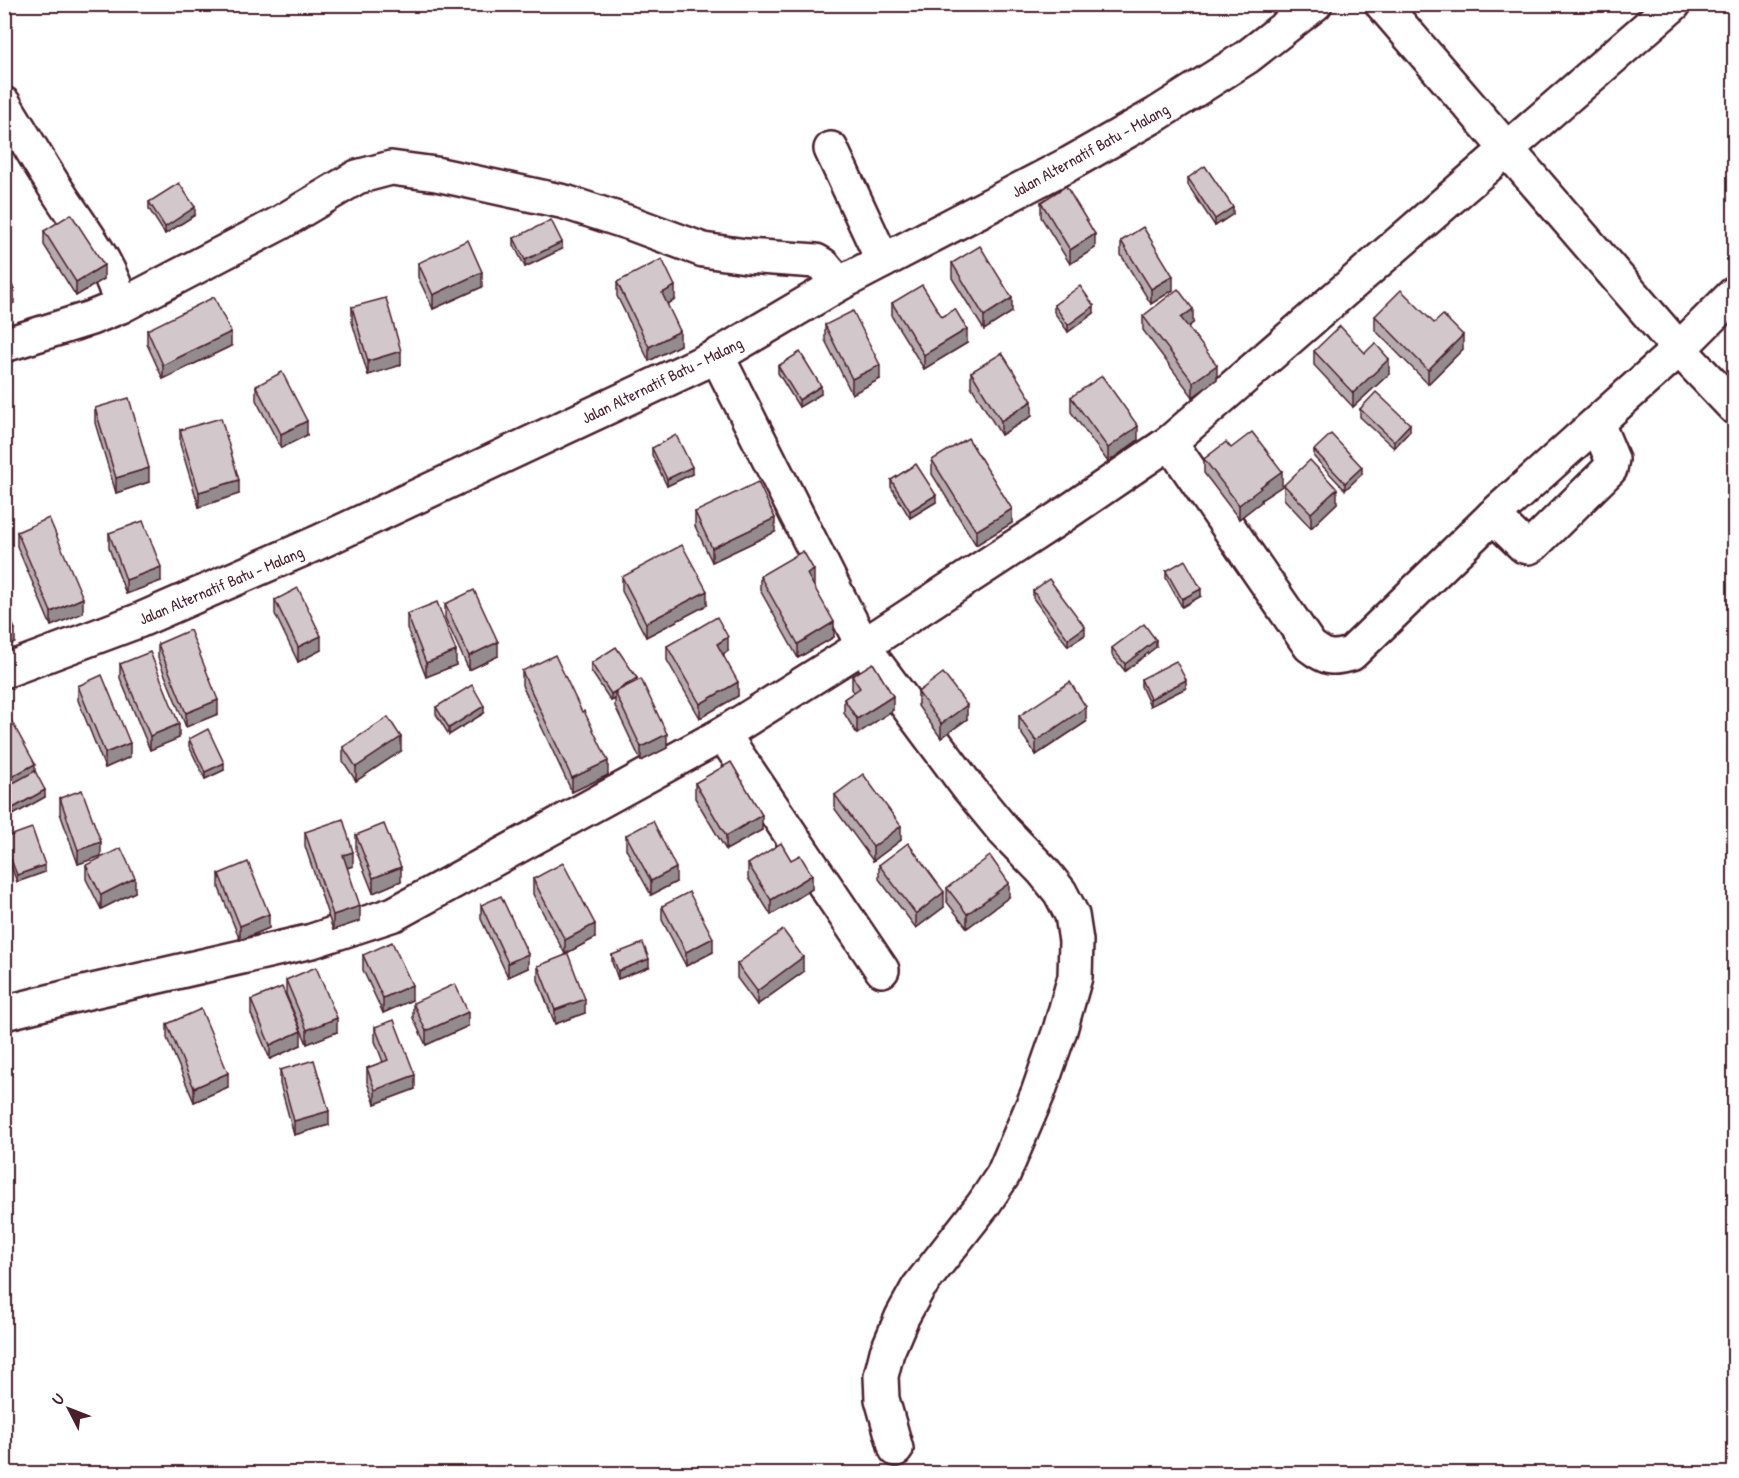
<svg xmlns="http://www.w3.org/2000/svg" width="1739" height="1478" viewBox="0 0 1739 1478" font-family="'Patrick Hand',sans-serif">
<style>
.lines{fill:none;stroke-linecap:round;stroke-linejoin:round}
.minor-casing{stroke:#4a1f2b;stroke-width:38}
.minor{stroke:#fff;stroke-width:33}
.wall{fill:#b5abaf;stroke:#4a1f2b;stroke-width:1.5}
.shaded-wall{fill:#938b8e;stroke:#4a1f2b;stroke-width:1.5}
.building{fill:#d2c7cb;stroke:#4a1f2b;stroke-width:1.5}
.labels{text-anchor:middle;dominant-baseline:central;stroke-width:5;stroke-linejoin:round;paint-order:stroke}
.street-label{font-size:16px;fill:#4a1f2b;stroke:#fff}
</style>
<rect width="100%" height="100%" fill="#fff"/>
<filter id="ink" filterUnits="userSpaceOnUse"><feTurbulence type="fractalNoise" baseFrequency=".0167" numOctaves="2"/><feDisplacementMap in="SourceGraphic" scale="12" xChannelSelector="R" yChannelSelector="G"/><feConvolveMatrix kernelMatrix="1 2 1 2 8 2 1 2 1" color-interpolation-filters="sRGB"/></filter>
<g filter="url(#ink)">
<g class="lines">
<g class="minor-casing">
<g id="minor">
<path d="M1382 4 1679 349 1734 407"/>
<path d="M4 104C24 136 42 168 62 198 85 233 112 266 121 306"/>
<path d="M831 149 883 261"/>
<path d="M4 345 91 318 121 306 280 223 357 177 391 168 436 174 565 202 633 224 703 250 746 256 816 261 823 265 839 284"/>
<path d="M717 356 863 646 967 786 1004 831 1043 871 1060 892 1072 915 1076 941 1075 977 1060 1030 1038 1093 1003 1175 983 1205 918 1288 902 1317 887 1352 881 1376 882 1399 896 1449"/>
<path d="M1170 442 1310 646C1327 659 1331 659 1351 654L1493 516 1679 349 1734 294"/>
<path d="M1493 516 1524 546 1529 547 1534 544 1610 469 1612 459 1597 423"/>
<path d="M4 671 138 621 317 543 717 356 839 284 1069 164 1157 114 1247 57 1315 4"/>
<path d="M723 734 882 970"/>
<path d="M4 1013 84 993 312 941 394 914 723 734 863 646 1056 520 1170 442 1674 4"/>
</g>
</g>
<use href="#minor" class="minor"/>
</g>
<g class="wall">
<path d="M1188 178 1233 214 1215 226 1188 185Z"/>
<path d="M149 202 195 215 165 234 149 209Z"/>
<path d="M1041 202 1095 248 1070 264 1041 217Z"/>
<path d="M44 231 104 279 76 296 44 245Z"/>
<path d="M514 238 562 249 525 267 514 245Z"/>
<path d="M1121 241 1173 290 1151 304 1121 255Z"/>
<path d="M418 263 482 287 433 309 418 277Z"/>
<path d="M952 263 1012 312 984 330 952 278Z"/>
<path d="M617 282 675 300 667 304 680 345 649 361 617 296Z"/>
<path d="M892 303 942 317 967 343 924 369 892 317Z"/>
<path d="M1054 305 1094 313 1068 332 1054 312Z"/>
<path d="M352 307 401 365 368 375 352 322Z"/>
<path d="M1143 316 1193 323 1188 327 1217 379 1193 397 1143 330Z"/>
<path d="M1375 316 1434 323 1463 349 1428 384 1375 330Z"/>
<path d="M825 325 880 379 852 394 825 340Z"/>
<path d="M147 330 231 346 163 379 147 344Z"/>
<path d="M1314 351 1365 353 1389 374 1353 407 1314 365Z"/>
<path d="M778 366 821 394 799 407 778 373Z"/>
<path d="M971 372 1032 416 1001 435 971 386Z"/>
<path d="M256 386 307 435 281 448 256 400Z"/>
<path d="M1071 397 1138 440 1108 462 1071 412Z"/>
<path d="M95 408 149 482 116 493 95 423Z"/>
<path d="M1360 409 1410 431 1394 448 1360 417Z"/>
<path d="M180 430 239 494 199 507 180 444Z"/>
<path d="M652 448 692 474 667 486 652 455Z"/>
<path d="M1231 448 1282 486 1261 500V502L1239 519 1204 473V459Z"/>
<path d="M1314 450 1362 474 1345 490 1314 457Z"/>
<path d="M932 460 1012 523 976 545 932 474Z"/>
<path d="M891 480 936 502 910 518 891 487Z"/>
<path d="M1284 485 1337 503 1311 528 1284 499Z"/>
<path d="M695 512 775 532 712 562 695 526Z"/>
<path d="M17 532 83 613 51 626 17 546Z"/>
<path d="M109 533 161 581 126 594 109 548Z"/>
<path d="M1166 571 1201 596 1182 607 1166 578Z"/>
<path d="M760 576 814 585H813L834 637 798 658 760 590Z"/>
<path d="M622 577 707 605 646 637 622 591Z"/>
<path d="M1033 591 1085 635 1068 646 1033 598Z"/>
<path d="M275 600 321 650 298 662 275 614Z"/>
<path d="M445 604 498 656 469 670 445 618Z"/>
<path d="M407 614 456 665 426 677 407 628Z"/>
<path d="M158 644 218 714 186 727 158 658Z"/>
<path d="M667 646 728 651 723 655 738 696 700 718 667 660Z"/>
<path d="M1156 647 1125 671 1112 655V648Z"/>
<path d="M591 663 637 681 667 748 641 761 615 706V699L611 701 591 671Z"/>
<path d="M120 664 179 738 150 750 120 678Z"/>
<path d="M522 671 608 775 572 792 522 685Z"/>
<path d="M852 676 893 710 857 734 844 713V699L854 692 852 690Z"/>
<path d="M1141 679 1186 688 1150 706 1141 686Z"/>
<path d="M78 686 130 757 105 768 78 700Z"/>
<path d="M918 692 967 719 941 738 918 706Z"/>
<path d="M436 707 484 713 449 735 436 714Z"/>
<path d="M1019 716 1086 722 1036 755 1019 730Z"/>
<path d="M4 723 35 771 45 797 13 815 4 799Z"/>
<path d="M189 739 224 770 205 779 189 746Z"/>
<path d="M343 747 401 751 356 781 343 761Z"/>
<path d="M695 783 762 830 726 850 695 798Z"/>
<path d="M835 795 901 840 873 861 835 809Z"/>
<path d="M60 798 101 856 78 864 60 813Z"/>
<path d="M305 832 353 866 347 868 360 921 333 930 305 846Z"/>
<path d="M356 835 401 881 373 893 356 850Z"/>
<path d="M626 835 676 882 651 895 626 849Z"/>
<path d="M4 838 45 872 17 882 4 848Z"/>
<path d="M791 860 812 889 771 915 748 878V864Z"/>
<path d="M86 865 135 892 101 909 86 879Z"/>
<path d="M879 865 944 907 916 928 879 879Z"/>
<path d="M219 874 269 928 240 940 219 888Z"/>
<path d="M533 879 595 938 565 954 533 894Z"/>
<path d="M947 888 1009 897 967 928 947 902Z"/>
<path d="M481 905 528 968 508 977 481 919Z"/>
<path d="M662 906 713 952 686 966 662 920Z"/>
<path d="M363 955 412 1000 383 1013 363 970Z"/>
<path d="M612 955 649 967 618 979 612 962Z"/>
<path d="M737 964 803 972 757 1005 737 978Z"/>
<path d="M538 966 585 1013 555 1024 538 980Z"/>
<path d="M286 980 337 1032 307 1044 286 994Z"/>
<path d="M251 1000 301 1045 270 1059 251 1014Z"/>
<path d="M413 1003 468 1026 426 1045 413 1018Z"/>
<path d="M167 1024 228 1087 194 1102 167 1038Z"/>
<path d="M375 1027 415 1089 375 1104 367 1082V1068L383 1062 375 1041Z"/>
<path d="M280 1070 329 1125 294 1135 280 1084Z"/>
</g>
<g class="shaded-wall">
<path d="M195 207V215L165 234V227Z"/>
<path d="M1233 207V214L1215 226V219Z"/>
<path d="M1095 234V248L1070 264V250Z"/>
<path d="M562 242V249L525 267V260Z"/>
<path d="M104 265V279L76 296V282Z"/>
<path d="M482 272V287L433 309V295Z"/>
<path d="M1173 276V290L1151 304V289Z"/>
<path d="M675 286V300L662 307V293Z"/>
<path d="M14 289V303L4 308V294Z"/>
<path d="M1012 298V312L984 330V316Z"/>
<path d="M1094 306V313L1068 332V325Z"/>
<path d="M1193 309V323L1181 332V318Z"/>
<path d="M967 329V343L924 369V355Z"/>
<path d="M680 331V345L649 361V347Z"/>
<path d="M231 332V346L163 379V365Z"/>
<path d="M1463 335V349L1428 384V370Z"/>
<path d="M401 351V365L368 375V361Z"/>
<path d="M1389 359V374L1353 407V393Z"/>
<path d="M880 365V379L852 394V379Z"/>
<path d="M1217 365V379L1193 397V382Z"/>
<path d="M821 386V394L799 407V400Z"/>
<path d="M1032 401V416L1001 435V421Z"/>
<path d="M307 421V435L281 448V434Z"/>
<path d="M1410 424V431L1394 448V441Z"/>
<path d="M1138 426V440L1108 462V448Z"/>
<path d="M692 467V474L667 486V479Z"/>
<path d="M1362 467V474L1345 490V483Z"/>
<path d="M149 468V482L116 493V478Z"/>
<path d="M1282 471V486L1261 500V502L1239 519V505L1260 487Z"/>
<path d="M239 480V494L199 507V492Z"/>
<path d="M1337 489V503L1311 528V513Z"/>
<path d="M936 495V502L910 518V511Z"/>
<path d="M1012 509V523L976 545V531Z"/>
<path d="M775 518V532L712 562V548Z"/>
<path d="M161 567V581L126 594V580Z"/>
<path d="M814 570V585L807 588V574Z"/>
<path d="M1201 589V596L1182 607V599Z"/>
<path d="M707 591V605L646 637V623Z"/>
<path d="M83 598V613L51 626V612Z"/>
<path d="M834 622V637L798 658V644Z"/>
<path d="M1085 627V635L1068 646V639Z"/>
<path d="M15 629V643L4 647V633Z"/>
<path d="M321 636V650L298 662V647Z"/>
<path d="M728 637V651L717 658V644Z"/>
<path d="M1156 640V647L1125 671V664Z"/>
<path d="M498 642V656L469 670V656Z"/>
<path d="M456 651V665L426 677V663Z"/>
<path d="M637 678V685L615 692Z"/>
<path d="M1186 680V688L1150 706V699Z"/>
<path d="M738 682V696L700 718V704Z"/>
<path d="M615 692V699L611 701V694Z"/>
<path d="M893 696V710L857 734V719Z"/>
<path d="M218 700V714L186 727V713Z"/>
<path d="M967 705V719L941 738V724Z"/>
<path d="M484 706V713L449 735V728Z"/>
<path d="M1086 707V722L1036 755V741Z"/>
<path d="M179 724V738L150 750V736Z"/>
<path d="M667 734V748L641 761V747Z"/>
<path d="M401 737V751L356 781V767Z"/>
<path d="M130 743V757L105 768V753Z"/>
<path d="M608 761V775L572 792V778Z"/>
<path d="M224 763V770L205 779V772Z"/>
<path d="M35 764V779L4 792V781Z"/>
<path d="M45 790V797L13 815V808Z"/>
<path d="M762 815V830L726 850V836Z"/>
<path d="M901 826V840L873 861V847Z"/>
<path d="M101 842V856L78 864V850Z"/>
<path d="M353 852V866L343 869V855Z"/>
<path d="M45 865V872L17 882V875Z"/>
<path d="M401 867V881L373 893V878Z"/>
<path d="M676 868V882L651 895V881Z"/>
<path d="M812 875V889L771 915V900Z"/>
<path d="M135 878V892L101 909V895Z"/>
<path d="M1009 883V897L967 928V914Z"/>
<path d="M944 892V907L916 928V914Z"/>
<path d="M360 906V921L333 930V915Z"/>
<path d="M269 914V928L240 940V926Z"/>
<path d="M595 924V938L565 954V940Z"/>
<path d="M713 938V952L686 966V952Z"/>
<path d="M528 954V968L508 977V963Z"/>
<path d="M803 957V972L757 1005V991Z"/>
<path d="M649 959V967L618 979V971Z"/>
<path d="M412 985V1000L383 1013V998Z"/>
<path d="M585 999V1013L555 1024V1010Z"/>
<path d="M468 1012V1026L426 1045V1031Z"/>
<path d="M337 1018V1032L307 1044V1030Z"/>
<path d="M301 1031V1045L270 1059V1045Z"/>
<path d="M228 1073V1087L194 1102V1088Z"/>
<path d="M415 1075V1089L375 1104V1090Z"/>
<path d="M329 1111V1125L294 1135V1121Z"/>
</g>
<g class="building">
<path d="M1205 166 1233 207 1215 219 1188 178Z"/>
<path d="M179 183 195 207 165 227 149 202Z"/>
<path d="M1066 186 1095 234 1070 250 1041 202Z"/>
<path d="M71 214 104 265 76 282 44 231Z"/>
<path d="M551 220 562 242 525 260 514 238Z"/>
<path d="M1143 227 1173 276 1151 289 1121 241Z"/>
<path d="M468 240 482 272 433 295 418 263Z"/>
<path d="M980 246 1012 298 984 316 952 263Z"/>
<path d="M662 259 675 286 662 293 680 331 649 347 617 282Z"/>
<path d="M4 270 14 289 4 294Z"/>
<path d="M922 285 942 317 955 309 967 329 924 355 892 303Z"/>
<path d="M1080 286 1094 306 1068 325 1054 305Z"/>
<path d="M1178 289 1193 309 1181 318 1217 365 1193 382 1143 316Z"/>
<path d="M1401 290 1434 323 1443 315 1463 335 1428 370 1375 316Z"/>
<path d="M214 297 231 332 163 365 147 330Z"/>
<path d="M386 298 401 351 368 361 352 307Z"/>
<path d="M853 311 880 365 852 379 825 325Z"/>
<path d="M1340 326 1365 353 1375 343 1389 359 1353 393 1314 351Z"/>
<path d="M800 352 821 386 799 400 778 366Z"/>
<path d="M1002 353 1032 401 1001 421 971 372Z"/>
<path d="M282 372 307 421 281 434 256 386Z"/>
<path d="M1102 376 1138 426 1108 448 1071 397Z"/>
<path d="M1376 392 1410 424 1394 441 1360 409Z"/>
<path d="M129 398 149 468 116 478 95 408Z"/>
<path d="M221 418 239 480 199 492 180 430Z"/>
<path d="M1252 432 1282 471 1260 487 1261 488 1239 505 1204 459 1226 442 1231 448Z"/>
<path d="M1331 434 1362 467 1345 483 1314 450Z"/>
<path d="M676 435 692 467 667 479 652 448Z"/>
<path d="M968 438 1012 509 976 531 932 460Z"/>
<path d="M1310 460 1337 489 1311 513 1284 485Z"/>
<path d="M916 464 936 495 910 511 891 480Z"/>
<path d="M758 482 775 518 712 548 695 512Z"/>
<path d="M49 518 83 598 51 612 17 532Z"/>
<path d="M143 521 161 567 126 580 109 533Z"/>
<path d="M682 545 707 591 646 623 622 577Z"/>
<path d="M803 551 814 570 807 574 834 622 798 644 760 576Z"/>
<path d="M1185 560 1201 589 1182 599 1166 571Z"/>
<path d="M1049 579 1085 627 1068 639 1033 591Z"/>
<path d="M298 588 321 636 298 647 275 600Z"/>
<path d="M474 590 498 642 469 656 445 604Z"/>
<path d="M437 602 456 651 426 663 407 614Z"/>
<path d="M4 604 15 629 4 633Z"/>
<path d="M717 617 728 637 717 644 738 682 700 704 667 646Z"/>
<path d="M1144 624 1156 640 1125 664 1112 648Z"/>
<path d="M190 630 218 700 186 713 158 644Z"/>
<path d="M616 647 637 678 611 694 591 663Z"/>
<path d="M150 652 179 724 150 736 120 664Z"/>
<path d="M555 655 582 712 584 711 608 761 572 778 522 671Z"/>
<path d="M1176 661 1186 680 1150 699 1141 679Z"/>
<path d="M873 663 893 696 857 719 844 699 860 688 852 676Z"/>
<path d="M943 673 967 705 941 724 918 692Z"/>
<path d="M102 675 130 743 105 753 78 686Z"/>
<path d="M641 679 667 734 641 747 615 692Z"/>
<path d="M1070 682 1086 707 1036 741 1019 716Z"/>
<path d="M472 685 484 706 449 728 436 707Z"/>
<path d="M388 717 401 737 356 767 343 747Z"/>
<path d="M11 720 35 764 4 781V723Z"/>
<path d="M208 729 224 763 205 772 189 739Z"/>
<path d="M731 762 762 815 726 836 695 783Z"/>
<path d="M35 771 45 790 13 808 4 792V788Z"/>
<path d="M863 774 901 826 873 847 835 795Z"/>
<path d="M82 790 101 842 78 850 60 798Z"/>
<path d="M343 819 353 852 343 855 360 906 333 915 305 832Z"/>
<path d="M653 821 676 868 651 881 626 835Z"/>
<path d="M384 824 401 867 373 878 356 835Z"/>
<path d="M32 828 45 865 17 875 4 841V838Z"/>
<path d="M781 843 791 860 800 855 812 875 771 900 748 864Z"/>
<path d="M908 843 944 892 916 914 879 865Z"/>
<path d="M121 848 135 878 101 895 86 865Z"/>
<path d="M990 856 1009 883 967 914 947 888Z"/>
<path d="M248 862 269 914 240 926 219 874Z"/>
<path d="M563 863 595 924 565 940 533 879Z"/>
<path d="M689 892 713 938 686 952 662 906Z"/>
<path d="M501 896 528 954 508 963 481 905Z"/>
<path d="M783 930 803 957 757 991 737 964Z"/>
<path d="M392 942 412 985 383 998 363 955Z"/>
<path d="M643 943 649 959 618 971 612 955Z"/>
<path d="M568 954 585 999 555 1010 538 966Z"/>
<path d="M316 967 337 1018 307 1030 286 980Z"/>
<path d="M455 984 468 1012 426 1031 413 1003Z"/>
<path d="M282 987 301 1031 270 1045 251 1000Z"/>
<path d="M201 1009 228 1073 194 1088 167 1024Z"/>
<path d="M394 1020 415 1075 375 1090 367 1068 388 1060 375 1027Z"/>
<path d="M314 1060 329 1111 294 1121 280 1070Z"/>
</g>
</g>
<g class="labels">
<g class="street-label">
<text transform="translate(1090 150) rotate(-29)">Jalan Alternatif Batu - Malang</text>
<text transform="translate(662 380) rotate(-26)">Jalan Alternatif Batu - Malang</text>
<text transform="translate(221 585) rotate(-23)">Jalan Alternatif Batu - Malang</text>
</g>
</g>
<rect width="1739" height="1478" fill="none" stroke="#fff" stroke-width="24"/>
<rect x="12" y="12" width="1715" height="1454" fill="none" stroke="#4a1f2b" stroke-width="2" filter="url(#ink)"/>
<g transform="translate(69 1409) rotate(312)" stroke="#ffffff" stroke-width="4.5" paint-order="stroke">
<path d="M0-4.5L10 22L0 15L-10 22Z" fill="#4a1f2b"/>
<text y="-9" font-size="16" font-weight="bold" text-anchor="middle" fill="#4a1f2b">U</text>
</g>
</svg>
